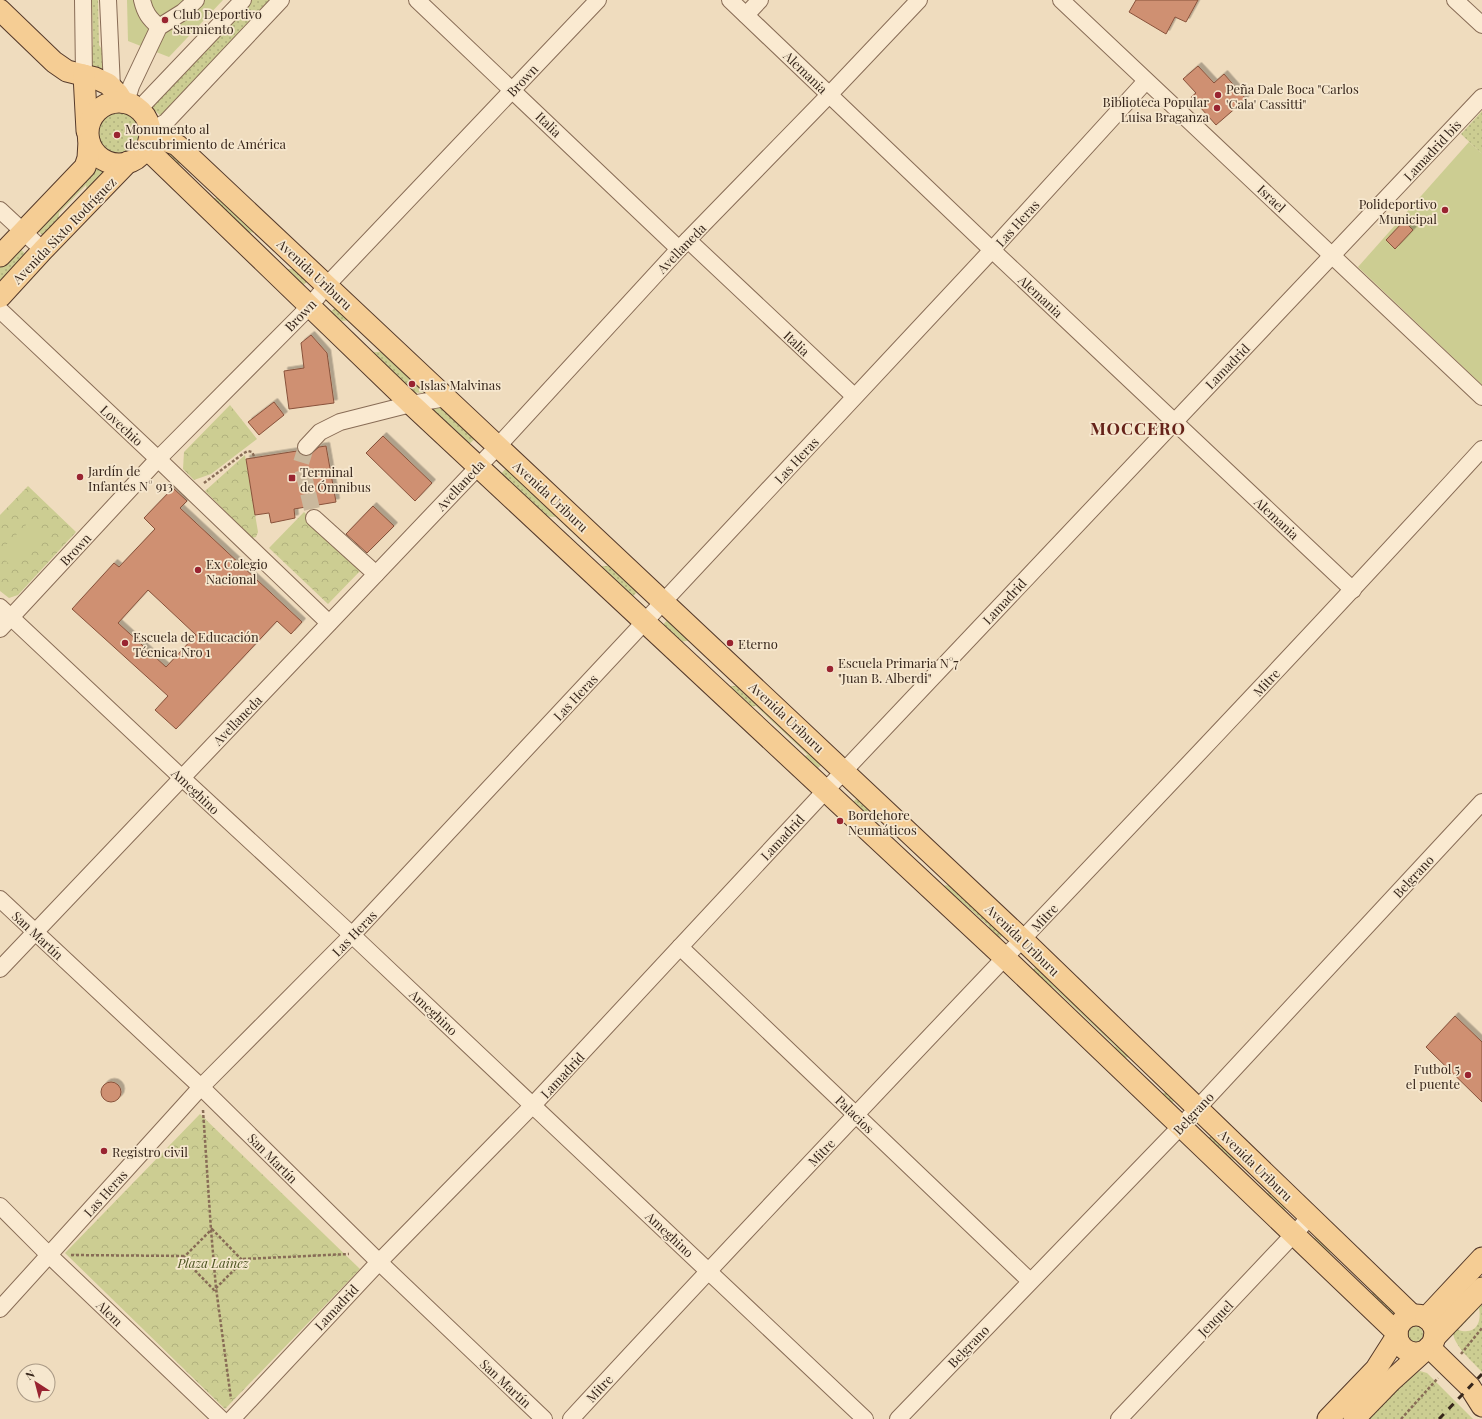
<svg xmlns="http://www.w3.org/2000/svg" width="1482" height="1419" viewBox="0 0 1482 1419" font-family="'Playfair Display',serif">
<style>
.grass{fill:url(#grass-dots);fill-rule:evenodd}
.park{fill:url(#park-crowns)}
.pitch{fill:#cccd92}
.building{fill:#cf9072;stroke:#88523b;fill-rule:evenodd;filter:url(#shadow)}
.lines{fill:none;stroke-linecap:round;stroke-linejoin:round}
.minor-tunnel{stroke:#cab89d;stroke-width:16;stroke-dasharray:16 8;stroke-linecap:butt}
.minor-casing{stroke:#886c56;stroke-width:18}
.major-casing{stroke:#553a2b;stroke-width:23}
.path{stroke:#886c56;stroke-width:2.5;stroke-dasharray:3 2;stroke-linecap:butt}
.minor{stroke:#faead1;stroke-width:16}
.major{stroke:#f5cd94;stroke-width:21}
.rail{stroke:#37261b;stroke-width:3;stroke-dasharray:7 7;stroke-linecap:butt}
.poi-dot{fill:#992431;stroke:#f6e7ce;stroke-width:1.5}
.labels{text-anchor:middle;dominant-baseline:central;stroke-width:3.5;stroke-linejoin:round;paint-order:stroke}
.poi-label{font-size:13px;fill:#37261b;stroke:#f6e7ce;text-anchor:start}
.street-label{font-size:13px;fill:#37261b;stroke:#f6e7ce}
.park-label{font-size:13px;font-style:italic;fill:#4c5421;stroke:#f6e7ce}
.district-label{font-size:17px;font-weight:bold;letter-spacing:1px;fill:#652219;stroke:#f6e7ce}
</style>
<defs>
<pattern id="grass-dots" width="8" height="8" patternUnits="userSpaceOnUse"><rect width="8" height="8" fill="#cccd92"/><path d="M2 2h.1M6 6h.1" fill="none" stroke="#b0b07d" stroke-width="1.8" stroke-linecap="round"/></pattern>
<pattern id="park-crowns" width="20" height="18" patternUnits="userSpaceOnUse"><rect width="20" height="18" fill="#cccd92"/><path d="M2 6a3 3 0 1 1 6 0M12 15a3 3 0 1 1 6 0" fill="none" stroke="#b0b07d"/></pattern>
<filter id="shadow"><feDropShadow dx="3.5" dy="-3.5" stdDeviation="0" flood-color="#0004"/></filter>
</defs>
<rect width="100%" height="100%" fill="#efdcbe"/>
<g class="grass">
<path d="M92 0H98L99 45 106 56 105 77 89 70 88 53 93 46Z"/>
<path d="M252 0H274L163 118 151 107Z"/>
<circle cx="119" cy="131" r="24"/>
<path d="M1482 111V154L1461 134Z"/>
<path d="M174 150 189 164H174L210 198H225L310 279 300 288 280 269H295L257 233 240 231 164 159Z"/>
<path d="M97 163H101L109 167 88 197 86 185 59 213 58 228 47 240 35 228Z"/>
<path d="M18 247 30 258 0 282V265Z"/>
<path d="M338 305 354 320 340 321 373 352H388L430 392 412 393 328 314Z"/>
<path d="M446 406 477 437 467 446 426 407Z"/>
<path d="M508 466 639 590 630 599 595 566H608L556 517 541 516 499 476Z"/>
<path d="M669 618 692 640 680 642 727 686H740L823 764 813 772 797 758 808 755 756 706 743 707 660 628Z"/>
<path d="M858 797 883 821 872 823 938 886 951 885 1003 935 994 943 978 928 990 927 962 902 951 903 849 806Z"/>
<path d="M1037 966 1132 1057 1120 1058 1157 1094 1169 1092 1176 1099 1167 1107 1106 1049 1116 1047 1053 987H1040L1027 975Z"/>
<path d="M1213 1134 1289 1206 1280 1214 1258 1193H1269L1235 1160 1223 1159 1204 1142Z"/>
<path d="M1319 1234 1338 1251 1327 1253 1369 1293 1381 1292 1402 1313 1394 1321 1310 1242Z"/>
<path d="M1482 1300V1372C1473 1362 1453 1345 1453 1332ZM1479 1308C1482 1324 1475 1335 1458 1330Z"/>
<circle cx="1415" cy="1334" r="8"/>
<path d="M1420 1371 1427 1373 1473 1419H1368L1406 1379Z"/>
</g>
<g class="park">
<path d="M230 405 257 439 211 474 194 480 183 469 184 452Z"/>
<path d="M245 455 258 532 256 537 252 538 205 491Z"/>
<path d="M28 486 76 532 18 595 9 598 0 591V515Z"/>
<path d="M304 512 362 569 328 604 269 548Z"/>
<path d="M200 1114 360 1269 225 1409 65 1253Z"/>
</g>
<g class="pitch">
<path d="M127 0H223L169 57 128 41Z"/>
<path d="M1469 142 1482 154V385L1358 267Z"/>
<path d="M31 520 46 535 13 568 0 555V551Z"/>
</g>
<g class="building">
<path d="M1136 0H1198L1186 22 1175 17 1166 34 1129 12Z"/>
<path d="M1198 66 1214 83 1224 74 1246 99 1216 125 1191 97 1196 93 1183 79Z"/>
<path d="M1404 221 1413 230 1395 249 1386 240Z"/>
<path d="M311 335 327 353 334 403 289 409 284 371 304 368 301 343Z"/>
<path d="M274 402 284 415 259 435 248 422Z"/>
<path d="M383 436 432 483 415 501 366 453Z"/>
<path d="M326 446 336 502 294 509 295 518 271 523 269 513 255 515 246 459 297 451 303 456H308L319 447Z"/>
<path d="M173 488 187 501 180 508 302 622 291 634 277 621 176 729 155 710 168 696 72 609 114 563 119 567 155 529 144 518ZM148 590 196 635 166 667 118 623Z"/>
<path d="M373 506 394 526 367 553 346 534Z"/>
<path d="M1455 1016 1482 1042V1102L1426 1047Z"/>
<circle cx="111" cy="1092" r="10"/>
</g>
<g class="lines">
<path class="minor-tunnel" d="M306 447 301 463 314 518"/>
<g class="minor-casing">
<g id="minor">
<path d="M83 0 84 75"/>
<path d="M108 0 112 87"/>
<path d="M142 0C145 13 149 18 159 27"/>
<path d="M417 0 679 249"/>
<path d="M730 0 992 250 1353 590"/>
<path d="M1061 0 1482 397"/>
<path d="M1455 0 1482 25"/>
<path d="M746 15 760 0"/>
<path d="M126 102 131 86 159 27 183 12 196 0"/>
<path d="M139 109 243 0"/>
<path d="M150 131 166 122 281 0"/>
<path d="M0 210 43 250"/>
<path d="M688 240 854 396"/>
<path d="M0 310 158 459 329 623"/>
<path d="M306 447 320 432 340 422 411 404 446 398"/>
<path d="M314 518 376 574"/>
<path d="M0 607 181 777 352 935 865 1419"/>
<path d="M0 629 158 459 310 306 327 285 598 0"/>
<path d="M0 899 201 1087 379 1262 544 1419"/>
<path d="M680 947 1030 1281"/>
<path d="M0 969 498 446 679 249 829 95 919 0"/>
<path d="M0 1206 49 1255 221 1419"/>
<path d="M0 1309 201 1087 352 935 992 250 1146 81"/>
<path d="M232 1419 379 1262 533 1105 826 790 1482 97"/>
<path d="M571 1419C871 1093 1183 776 1482 449"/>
<path d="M898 1419 1181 1126 1482 802"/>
<path d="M1119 1419 1310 1217"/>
</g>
</g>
<g class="major-casing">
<g id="major">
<path d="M0 10 54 62 67 71 95 78 108 84 118 94 123 102"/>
<path d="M84 75 87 131"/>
<circle cx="119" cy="133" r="31"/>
<path d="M150 135 177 145 1023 940 1412 1315"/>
<path d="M146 148 411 404 1005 958 1397 1333"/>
<path d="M0 256 85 167 88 158 89 141"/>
<path d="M0 297 43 250 128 162"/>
<circle cx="1416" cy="1334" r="19"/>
<path d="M1426 1318 1482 1258"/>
<path d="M1434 1338 1482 1288"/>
<path d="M1429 1347 1470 1387 1482 1406"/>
<path d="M1328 1419 1376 1369 1397 1336"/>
<path d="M1354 1419 1391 1381 1423 1352"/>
</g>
</g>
<g class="path">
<path d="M204 483 244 453 248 451 252 452 255 458"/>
<path d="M203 1110 211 1230 216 1288 231 1399"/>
<path d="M212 1229 243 1261 214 1290 183 1258Z"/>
<path d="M71 1255 184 1256"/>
<path d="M243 1259 349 1254"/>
<path d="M1461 1354 1482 1328"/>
<path d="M1401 1419 1438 1378"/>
</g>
<use href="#minor" class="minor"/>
<use href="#major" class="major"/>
<path class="rail" d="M1439 1419 1482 1374"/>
</g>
<g class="poi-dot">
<circle cx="165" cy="20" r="4"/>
<circle cx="1218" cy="95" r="4"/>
<circle cx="1217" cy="108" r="4"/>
<circle cx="117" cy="135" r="4"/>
<circle cx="1445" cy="210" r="4"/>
<circle cx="412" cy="384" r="4"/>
<circle cx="80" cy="477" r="4"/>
<rect x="288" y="474" width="8" height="8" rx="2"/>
<circle cx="198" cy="570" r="4"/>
<circle cx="125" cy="643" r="4"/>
<circle cx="730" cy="643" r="4"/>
<circle cx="830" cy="669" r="4"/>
<circle cx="840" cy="821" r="4"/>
<circle cx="1468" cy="1075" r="4"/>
<circle cx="104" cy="1151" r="4"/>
</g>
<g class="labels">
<g class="poi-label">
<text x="173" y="13">Club Deportivo<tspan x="173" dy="15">Sarmiento</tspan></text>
<text x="1226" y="88">Peña Dale Boca "Carlos<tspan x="1226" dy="15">'Cala' Cassitti"</tspan></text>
<text x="1209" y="101" text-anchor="end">Biblioteca Popular<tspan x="1209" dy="15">Luisa Braganza</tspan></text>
<text x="125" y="128">Monumento al<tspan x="125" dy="15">descubrimiento de América</tspan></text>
<text x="1437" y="203" text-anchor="end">Polideportivo<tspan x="1437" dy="15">Municipal</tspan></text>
<text x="420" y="384">Islas Malvinas</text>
<text x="88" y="470">Jardín de<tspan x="88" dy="15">Infantes N° 913</tspan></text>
<text x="300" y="471">Terminal<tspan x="300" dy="15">de Ómnibus</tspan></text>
<text x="206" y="563">Ex Colegio<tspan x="206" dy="15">Nacional</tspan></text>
<text x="133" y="636">Escuela de Educación<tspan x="133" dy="15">Técnica Nro 1</tspan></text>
<text x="738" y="643">Eterno</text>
<text x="838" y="662">Escuela Primaria N°7<tspan x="838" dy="15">"Juan B. Alberdi"</tspan></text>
<text x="848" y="814">Bordehore<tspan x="848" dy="15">Neumáticos</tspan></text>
<text x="1460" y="1068" text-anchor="end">Futbol 5<tspan x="1460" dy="15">el puente</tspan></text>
<text x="112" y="1151">Registro civil</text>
</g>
<g class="street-label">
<text transform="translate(806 72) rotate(44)">Alemania</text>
<text transform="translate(522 80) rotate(-47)">Brown</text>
<text transform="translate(549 124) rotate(44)">Italia</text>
<text transform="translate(1432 150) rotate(-47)">Lamadrid bis</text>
<text transform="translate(1272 198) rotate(43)">Israel</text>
<text transform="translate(1017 223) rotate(-48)">Las Heras</text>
<text transform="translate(64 230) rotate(-46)">Avenida Sixto Rodríguez</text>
<text transform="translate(681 248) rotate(-46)">Avellaneda</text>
<text transform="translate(315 274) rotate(43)">Avenida Uriburu</text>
<text transform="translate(1041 296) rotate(43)">Alemania</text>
<text transform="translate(300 315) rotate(-46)">Brown</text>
<text transform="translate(797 343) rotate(43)">Italia</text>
<text transform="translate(1227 366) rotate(-46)">Lamadrid</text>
<text transform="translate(122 425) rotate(43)">Lovechio</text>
<text transform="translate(796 460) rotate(-47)">Las Heras</text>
<text transform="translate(460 485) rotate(-47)">Avellaneda</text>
<text transform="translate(551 496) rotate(43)">Avenida Uriburu</text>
<text transform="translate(1277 518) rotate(43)">Alemania</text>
<text transform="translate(75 549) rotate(-47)">Brown</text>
<text transform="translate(1004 601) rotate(-47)">Lamadrid</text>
<text transform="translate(1266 682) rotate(-47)">Mitre</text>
<text transform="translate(575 697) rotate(-47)">Las Heras</text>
<text transform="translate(787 717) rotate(43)">Avenida Uriburu</text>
<text transform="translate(237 720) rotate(-46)">Avellaneda</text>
<text transform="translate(196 791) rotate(43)">Ameghino</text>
<text transform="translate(782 837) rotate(-47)">Lamadrid</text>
<text transform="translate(1413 876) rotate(-47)">Belgrano</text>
<text transform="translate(1044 917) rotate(-47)">Mitre</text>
<text transform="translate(354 933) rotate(-46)">Las Heras</text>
<text transform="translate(38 935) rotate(43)">San Martín</text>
<text transform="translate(1023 940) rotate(44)">Avenida Uriburu</text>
<text transform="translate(434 1012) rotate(43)">Ameghino</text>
<text transform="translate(562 1075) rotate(-47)">Lamadrid</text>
<text transform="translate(1193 1113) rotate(-47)">Belgrano</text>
<text transform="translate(855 1114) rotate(44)">Palacios</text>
<text transform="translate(821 1152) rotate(-46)">Mitre</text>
<text transform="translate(273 1158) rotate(45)">San Martín</text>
<text transform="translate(1256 1165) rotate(44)">Avenida Uriburu</text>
<text transform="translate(105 1193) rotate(-48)">Las Heras</text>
<text transform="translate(670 1234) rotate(43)">Ameghino</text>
<text transform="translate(336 1307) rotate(-47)">Lamadrid</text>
<text transform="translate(110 1313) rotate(44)">Alem</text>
<text transform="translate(1215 1318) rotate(-46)">Jenquel</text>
<text transform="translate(968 1346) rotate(-46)">Belgrano</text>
<text transform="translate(506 1383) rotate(43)">San Martín</text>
<text transform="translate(599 1388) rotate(-47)">Mitre</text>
</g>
<g class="park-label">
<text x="213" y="1262">Plaza Lainez</text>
</g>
<g class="district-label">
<text x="1138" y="428">MOCCERO</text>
</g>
</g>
<g transform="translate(36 1383) rotate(324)"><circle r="19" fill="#f6e7ce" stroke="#aa9a86"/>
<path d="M0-3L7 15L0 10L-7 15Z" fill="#992431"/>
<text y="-6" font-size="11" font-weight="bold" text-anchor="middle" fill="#37261b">N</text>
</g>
</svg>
